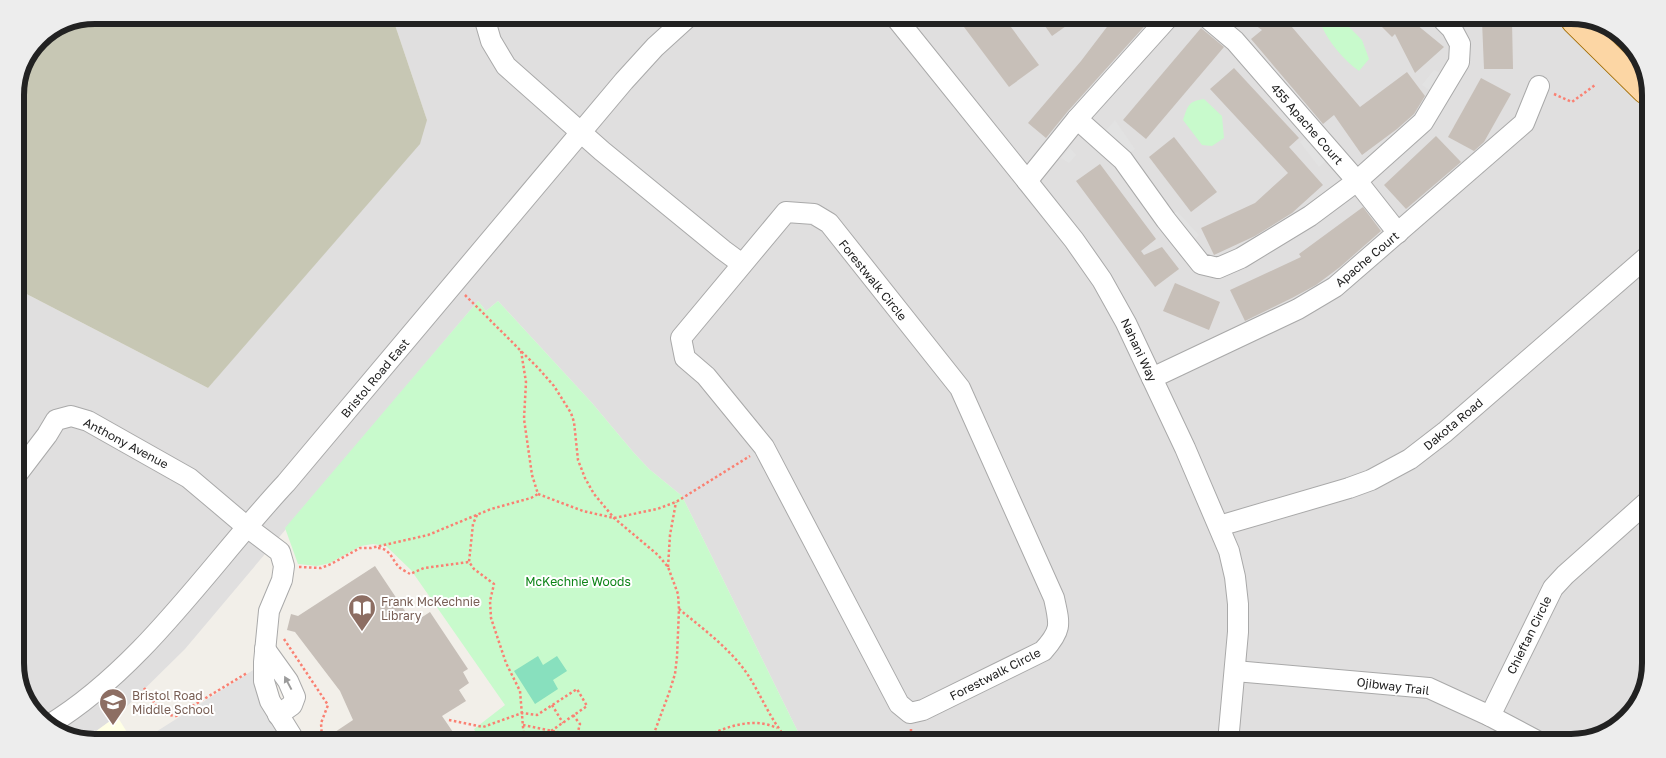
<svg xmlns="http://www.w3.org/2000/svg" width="1666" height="758" viewBox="0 0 1666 758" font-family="'Golos Text',sans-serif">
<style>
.residential{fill:#e0dfdf}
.education{fill:#ffffe5}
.construction{fill:#c7c7b4}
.park{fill:#c8facc}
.pitch{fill:#88e0be}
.parking{fill:#e2e2e2}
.building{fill:#c7bfb8}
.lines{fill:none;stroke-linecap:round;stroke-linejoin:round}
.minor-casing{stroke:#a9a9a9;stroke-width:22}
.major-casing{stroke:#a06b00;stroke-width:27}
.path{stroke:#fa8072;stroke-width:2.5;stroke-dasharray:2.5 2.5;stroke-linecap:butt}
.minor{stroke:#fff;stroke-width:20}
.major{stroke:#fcd6a4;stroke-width:25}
.oneway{fill:#9c9c9c}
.labels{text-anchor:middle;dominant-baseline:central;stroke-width:4;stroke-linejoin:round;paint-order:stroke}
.street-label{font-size:12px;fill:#222;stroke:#fff}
.park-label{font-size:12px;fill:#0c8416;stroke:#fff}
.education-label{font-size:12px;fill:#785e54;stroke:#fff;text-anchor:start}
.rim{fill:none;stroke:#222;stroke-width:6}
</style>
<rect width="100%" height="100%" fill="#f2efe9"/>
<path class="residential" d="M392 16 1602 21 1637 50 1651 90 1645 694 1616 729 1571 743 802 740 682 496 649 469 634 453 592 403 498 301 486 311 478 301 185 649 117 716 88 737H64L29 708 15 669V288L208 388 427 120Z"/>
<path class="education" d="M117 716 130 737H88Z"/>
<path class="construction" d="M95 15 392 16 427 120 420 144 208 388 15 288V90L39 38Z"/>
<g class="park">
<path d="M1342 20 1362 40 1369 59 1359 71C1344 60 1330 44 1322 27L1330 21Z"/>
<path d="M1204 99 1222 116 1224 138 1212 146 1202 145 1183 120C1188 106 1188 101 1204 99Z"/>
<path d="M478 301 486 311 498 301 592 403 634 453 649 469 682 496 802 740 479 739 474 729 505 705 411 570 386 546 373 544 361 546 330 563 317 566 298 564 285 528Z"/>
</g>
<path class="pitch" d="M538 656 543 665 557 656 567 671 553 680 558 689 535 704 514 671Z"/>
<g class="parking">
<path d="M1434 70 1442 74 1429 90 1422 85Z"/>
<path d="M1115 120 1135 149 1123 160 1102 134Z"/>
<path d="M1305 138 1326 161 1319 167 1300 142Z"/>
<path d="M1070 148 1076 155 1069 163 1061 158Z"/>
<path d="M1177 211 1199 235 1187 247 1166 220Z"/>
<path d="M266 662 272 685 303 738 152 737 151 735Z"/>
</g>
<g class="building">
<path d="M958 19H1005L1039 65 1009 87Z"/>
<path d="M1040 19H1076L1052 36Z"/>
<path d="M1113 19H1151L1068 111 1046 138 1028 123 1081 61Z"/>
<path d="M1248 20H1286L1360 107 1407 72 1425 96 1414 114 1397 129 1362 155 1334 115 1323 124 1251 39 1262 30Z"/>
<path d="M1375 20H1411L1444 47 1415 73 1395 34 1392 37Z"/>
<path d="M1482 21H1512L1513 69H1484Z"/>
<path d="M1201 28 1224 47 1146 139 1123 120Z"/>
<path d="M1234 68 1299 138 1289 147 1323 185 1292 213 1255 236 1214 255 1201 228 1255 203 1288 173 1210 89Z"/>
<path d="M1481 78 1511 94 1484 142 1474 151 1448 137Z"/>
<path d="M1436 136 1461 162 1406 209 1384 185Z"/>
<path d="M1174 137 1217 192 1191 212 1149 157Z"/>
<path d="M1100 164 1156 239 1141 251 1144 255 1162 247 1179 269 1155 287 1076 181Z"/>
<path d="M1363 207 1381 231 1340 267 1316 285 1292 298 1245 321 1230 290 1301 257 1299 254Z"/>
<path d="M1175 283 1220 302 1209 330 1163 311Z"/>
<path d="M375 566 413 623 430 612 468 669 463 672 469 683 459 690 466 701 442 716 457 738H326L353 720 340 691 295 632 287 630 291 614 298 616Z"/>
</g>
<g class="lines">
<g class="minor-casing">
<g id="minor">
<path d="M484 17 491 41 506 66 602 151 723 250 742 264"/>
<path d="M896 18 1027 181 1074 240 1102 280 1126 323 1185 448 1229 551 1235 577 1238 604V632L1228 742"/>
<path d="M1210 20 1235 41 1357 181 1398 233"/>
<path d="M1077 119 1123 160 1166 220 1201 264 1218 268 1241 258 1310 216 1357 181 1423 122 1459 62 1460 44 1452 29 1444 21"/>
<path d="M1027 181 1077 119 1167 19"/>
<path d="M786 212 814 214 829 223 960 388 1054 598C1060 625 1062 630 1043 651L923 710 910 713 899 704 764 447 706 376 685 358 681 338Z"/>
<path d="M1152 378 1298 309 1335 287 1524 123 1539 86"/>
<path d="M15 477 47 435 56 420 71 416 88 421 189 478 247 527 280 552 284 566 282 580 269 611 264 662V681L270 701 293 738"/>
<path d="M1219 526 1349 488 1371 480 1410 459 1445 432 1649 255"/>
<path d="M265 649 288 681 295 697 292 705 278 715"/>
<path d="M1235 671 1429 688 1490 716 1541 743"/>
<path d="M1490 716 1553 588 1565 575 1647 502"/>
<path d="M49 725C144 667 211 563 286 483L624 81 655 47 688 17"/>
</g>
</g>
<g class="major-casing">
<path id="major" d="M1574 21 1645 91 1651 94"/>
</g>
<g class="path">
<path d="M1626 41 1638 53"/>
<path d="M1554 94 1572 102 1595 85"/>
<path d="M465 295 539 369 554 386 571 413 574 422 578 460 585 478 594 494 614 518 658 555 668 567 678 594 679 609 677 657 675 674 669 693 653 736 650 739"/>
<path d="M521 351 526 382 524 419 532 475 538 494 583 511 614 518 657 509 676 502 750 456"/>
<path d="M477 515 473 524 469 562 474 569 494 584 490 601 491 618 506 663 520 691 524 739"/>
<path d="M378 548C390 548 392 560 399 567 402 570 407 572 410 574L424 568 469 562"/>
<path d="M299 567 321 568 331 564 360 548H371L428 535 491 509 531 498 538 494"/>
<path d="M668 567 670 535 676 502"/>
<path d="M679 609C702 628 728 647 746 672 761 694 770 720 788 740"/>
<path d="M284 639 328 705 321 723 322 738"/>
<path d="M144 688 162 714 176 716 247 673"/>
<path d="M552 705 563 723"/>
<path d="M573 715 580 724 576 739"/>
<path d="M449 720 483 727 522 713 537 715 577 689 587 706 551 731"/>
<path d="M523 725 572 735 574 739"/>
<path d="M911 729V740"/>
<path d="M653 736 659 739"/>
<path d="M546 739 548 730"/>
<path d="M700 739C724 728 751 716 777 728"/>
</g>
<use href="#minor" class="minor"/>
<use href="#major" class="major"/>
</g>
<defs><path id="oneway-solid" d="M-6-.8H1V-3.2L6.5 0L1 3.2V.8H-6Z" transform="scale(1.25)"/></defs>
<use class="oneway" href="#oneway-solid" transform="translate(288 683) rotate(-118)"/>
<defs>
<g id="library-pin" transform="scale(1.4375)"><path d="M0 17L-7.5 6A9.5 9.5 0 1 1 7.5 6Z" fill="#8d6e63" stroke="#fff"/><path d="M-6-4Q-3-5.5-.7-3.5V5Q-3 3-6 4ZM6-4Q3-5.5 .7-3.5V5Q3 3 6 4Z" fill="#fff"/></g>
<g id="school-pin" transform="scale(1.4375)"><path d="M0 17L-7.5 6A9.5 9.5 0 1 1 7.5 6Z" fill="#8d6e63" stroke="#fff"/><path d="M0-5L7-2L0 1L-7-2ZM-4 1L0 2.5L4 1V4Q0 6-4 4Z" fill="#fff"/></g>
</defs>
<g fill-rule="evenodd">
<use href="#library-pin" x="362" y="608"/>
<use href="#school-pin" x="113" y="702"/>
</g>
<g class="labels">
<g class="street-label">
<text transform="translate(1307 124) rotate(49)">455 Apache Court</text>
<text transform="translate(1367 259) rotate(-40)">Apache Court</text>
<text transform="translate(873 280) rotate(51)">Forestwalk Circle</text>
<text transform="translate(1139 350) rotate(65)">Nahani Way</text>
<text transform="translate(375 378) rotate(-50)">Bristol Road East</text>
<text transform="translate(1453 424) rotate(-40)">Dakota Road</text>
<text transform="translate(126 443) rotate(28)">Anthony Avenue</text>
<text transform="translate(1529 635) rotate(-64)">Chieftan Circle</text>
<text transform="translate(995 674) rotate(-27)">Forestwalk Circle</text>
<text transform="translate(1393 686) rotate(7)">Ojibway Trail</text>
</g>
<g class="park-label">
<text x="578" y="581">McKechnie Woods</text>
</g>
<g class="education-label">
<text x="381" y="601">Frank McKechnie<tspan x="381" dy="14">Library</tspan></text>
<text x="132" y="695">Bristol Road<tspan x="132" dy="14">Middle School</tspan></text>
</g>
</g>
<path d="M0 0H1666V758H0ZM95 24H1571A71 71 0 0 1 1642 95V663A71 71 0 0 1 1571 734H95A71 71 0 0 1 24 663V95A71 71 0 0 1 95 24Z" fill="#ededed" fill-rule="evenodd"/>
<path class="rim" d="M95 24H1571A71 71 0 0 1 1642 95V663A71 71 0 0 1 1571 734H95A71 71 0 0 1 24 663V95A71 71 0 0 1 95 24Z"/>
</svg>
